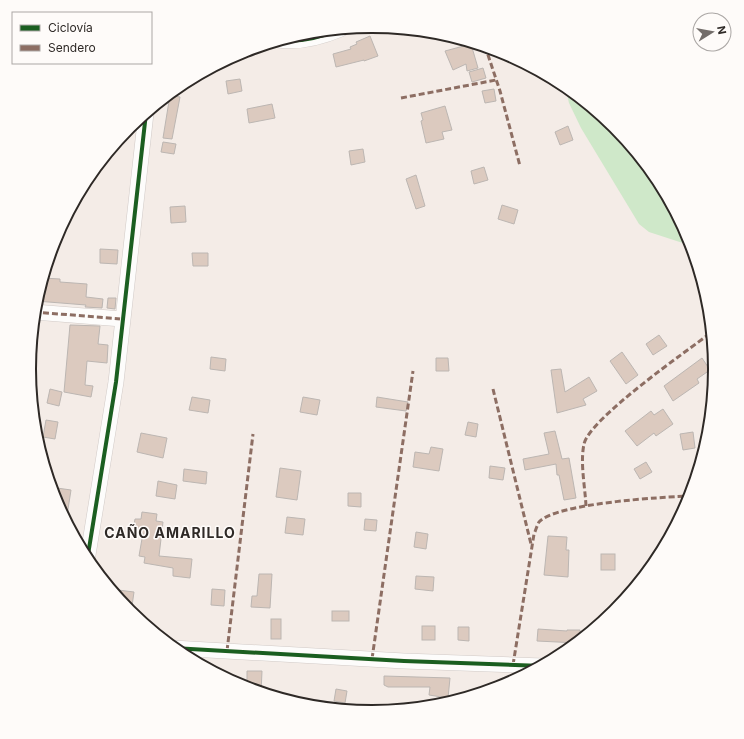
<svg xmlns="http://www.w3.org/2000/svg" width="744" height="739" viewBox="0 0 744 739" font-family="Inter,sans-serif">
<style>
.green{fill:#cfe8c9}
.building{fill:#dccabf;stroke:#bcb6b2}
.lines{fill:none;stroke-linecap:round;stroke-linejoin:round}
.minor-casing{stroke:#d1cac7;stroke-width:16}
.minor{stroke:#fdfcfb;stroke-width:15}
.quiet{stroke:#8d6e63;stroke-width:3;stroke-dasharray:6 3;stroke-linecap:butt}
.cycleway-casing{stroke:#fefbf9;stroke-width:6}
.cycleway{stroke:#1b5e20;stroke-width:4}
.labels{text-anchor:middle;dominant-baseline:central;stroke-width:3;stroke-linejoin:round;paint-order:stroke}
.district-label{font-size:14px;font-weight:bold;letter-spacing:1px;fill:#2e2926;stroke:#fefbf9}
.rim{fill:none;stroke:#2e2926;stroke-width:2}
</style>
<rect width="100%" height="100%" fill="#f4ece7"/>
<path class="green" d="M565 86 615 127 658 179 692 246 649 232 639 224 581 128 569 103Z"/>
<g class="building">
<path d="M370 36 378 56 364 61V60L336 67 333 54 351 49 350 47 357 44 356 42Z"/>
<path d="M471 44 478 68 467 71 466 64 453 70 445 51Z"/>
<path d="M483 68 486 78 472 82 469 72Z"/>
<path d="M240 79 242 91 228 94 226 81Z"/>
<path d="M494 89 496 101 485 103 482 91Z"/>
<path d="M170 95 180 97 172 139 163 138Z"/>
<path d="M272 104 275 118 249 123 247 109Z"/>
<path d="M445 106 452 130 442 132 444 139 426 143 421 121 423 120 421 113Z"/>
<path d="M568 126 573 140 560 145 555 132Z"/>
<path d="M163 142 176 144 174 154 161 152Z"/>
<path d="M363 149 365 162 351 165 349 151Z"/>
<path d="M484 167 488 180 474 184 471 171Z"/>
<path d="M416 175 425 206 416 209 406 179Z"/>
<path d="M502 205 518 210 514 224 498 219Z"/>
<path d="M185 206 186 222 171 223 170 207Z"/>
<path d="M100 249 118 250 117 264 100 263Z"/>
<path d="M192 253H208V266H193Z"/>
<path d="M43 278 60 279V282L87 284 86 297 103 299 102 308 85 307 86 305 36 301Z"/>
<path d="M108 298H116L115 309 107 308Z"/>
<path d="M70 325 100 326 98 344 108 345 107 363 87 361 85 385 93 386 91 397 64 392Z"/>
<path d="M659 335 667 346 653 355 646 344Z"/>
<path d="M622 352 638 375 626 384 610 361Z"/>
<path d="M211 357 226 359 225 371 210 369Z"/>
<path d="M436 358H448L449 371H436Z"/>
<path d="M702 358 710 370 697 379 699 383 673 401 664 386Z"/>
<path d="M561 369 565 392 589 377 597 391 583 399 586 405 557 413 551 370Z"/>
<path d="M50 389 62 392 59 406 47 403Z"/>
<path d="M192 397 210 400 208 413 189 410Z"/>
<path d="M303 397 320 400 317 415 300 412Z"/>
<path d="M377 397 408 402 406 411 376 407Z"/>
<path d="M663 409 673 424 656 436 654 433 637 446 625 431 651 411 654 415Z"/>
<path d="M46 420 58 422 55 439 43 437Z"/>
<path d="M468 422 478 424 476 437 465 435Z"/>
<path d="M555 431 562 459 569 458 576 498 564 500 559 475H557L556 464 525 470 523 459 549 454 544 433Z"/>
<path d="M693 432 695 448 683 450 680 434Z"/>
<path d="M141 433 167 438 163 458 137 452Z"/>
<path d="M431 447 443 449 439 471 413 467 415 452 429 454Z"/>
<path d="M646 462 652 472 640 479 634 469Z"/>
<path d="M490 466 505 468 503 480 489 478Z"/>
<path d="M280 468 301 471 297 500 276 497Z"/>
<path d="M184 469 207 472 206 484 183 481Z"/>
<path d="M158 481 177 485 175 499 156 496Z"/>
<path d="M50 487 71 490 66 522 55 501Z"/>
<path d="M348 493H361V507L348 506Z"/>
<path d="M142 512 157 514 156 521 163 522 159 556 192 559 190 578 173 576V568L144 563 145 557 139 556 143 533 133 531 135 519H141Z"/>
<path d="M287 517 305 519 303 535 285 533Z"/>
<path d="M365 519 377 520 376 531 364 530Z"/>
<path d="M416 532 428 534 426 549 414 547Z"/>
<path d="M548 536 567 537 566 550H569L568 577 544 575Z"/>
<rect x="601" y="554" width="14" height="16"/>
<path d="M259 574H272L270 608 251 607 252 596H257Z"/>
<path d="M416 576 434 577 433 591 415 589Z"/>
<path d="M110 589 134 592 132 606 123 605Z"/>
<path d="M212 589 225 590 224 606 211 605Z"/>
<rect x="332" y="611" width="17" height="10"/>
<rect x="271" y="619" width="10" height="20"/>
<rect x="422" y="626" width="13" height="14"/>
<path d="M458 627H469V641L458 640Z"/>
<path d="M538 629 567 631V630H580V641L578 643 537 641Z"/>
<path d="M247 671H262L261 693 247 689Z"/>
<path d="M384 676 450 678 448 698 429 695 430 687H388L384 685Z"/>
<path d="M336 689 347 691 345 703 334 701Z"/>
</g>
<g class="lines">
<g class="minor-casing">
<g id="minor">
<path d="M279 40C300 43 322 37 341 29"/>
<path d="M34 312 122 319"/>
<path d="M87 561 116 382 146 113"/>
<path d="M173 648 404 661 543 666"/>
</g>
</g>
<use href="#minor" class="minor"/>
<g class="quiet">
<path d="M485 46 500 91 520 166"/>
<path d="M401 98 496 80"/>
<path d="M34 312 122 319"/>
<path d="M493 389 531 544"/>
<path d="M586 506C585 486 580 463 584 444 590 418 687 351 712 332"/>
<path d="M227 651 253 434"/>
<path d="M372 659 413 371"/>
<path d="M513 665 534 534C536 530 537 525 539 522 556 503 663 497 691 496"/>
</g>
<g class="cycleway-casing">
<g id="cycleway">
<path d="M279 40C300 43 322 37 341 29"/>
<path d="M87 561 116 382 146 113"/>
<path d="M173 648 404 661 543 666"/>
</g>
</g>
<use href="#cycleway" class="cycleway"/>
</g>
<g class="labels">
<g class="district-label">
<text x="170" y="532">CAÑO AMARILLO</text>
</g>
</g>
<path d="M0 0H744V739H0ZM36 369a336 336 0 1 1 672 0a336 336 0 1 1-672 0Z" fill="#fefbf9" fill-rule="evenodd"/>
<path class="rim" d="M36 369a336 336 0 1 1 672 0a336 336 0 1 1-672 0Z"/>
<rect x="12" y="12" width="140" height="52" fill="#fefbf9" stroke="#aba7a5"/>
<rect x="20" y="25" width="20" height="6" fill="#1b5e20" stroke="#aba7a5"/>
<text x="48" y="32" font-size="12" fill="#2e2926">Ciclovía</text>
<rect x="20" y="45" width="20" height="6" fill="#8d6e63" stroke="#aba7a5"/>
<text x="48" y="52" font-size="12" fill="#2e2926">Sendero</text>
<g transform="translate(712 32) rotate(79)"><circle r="19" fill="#fefbf9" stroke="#aba7a5"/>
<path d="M0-3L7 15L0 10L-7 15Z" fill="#736d6a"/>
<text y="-6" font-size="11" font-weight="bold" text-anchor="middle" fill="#2e2926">N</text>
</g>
</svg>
